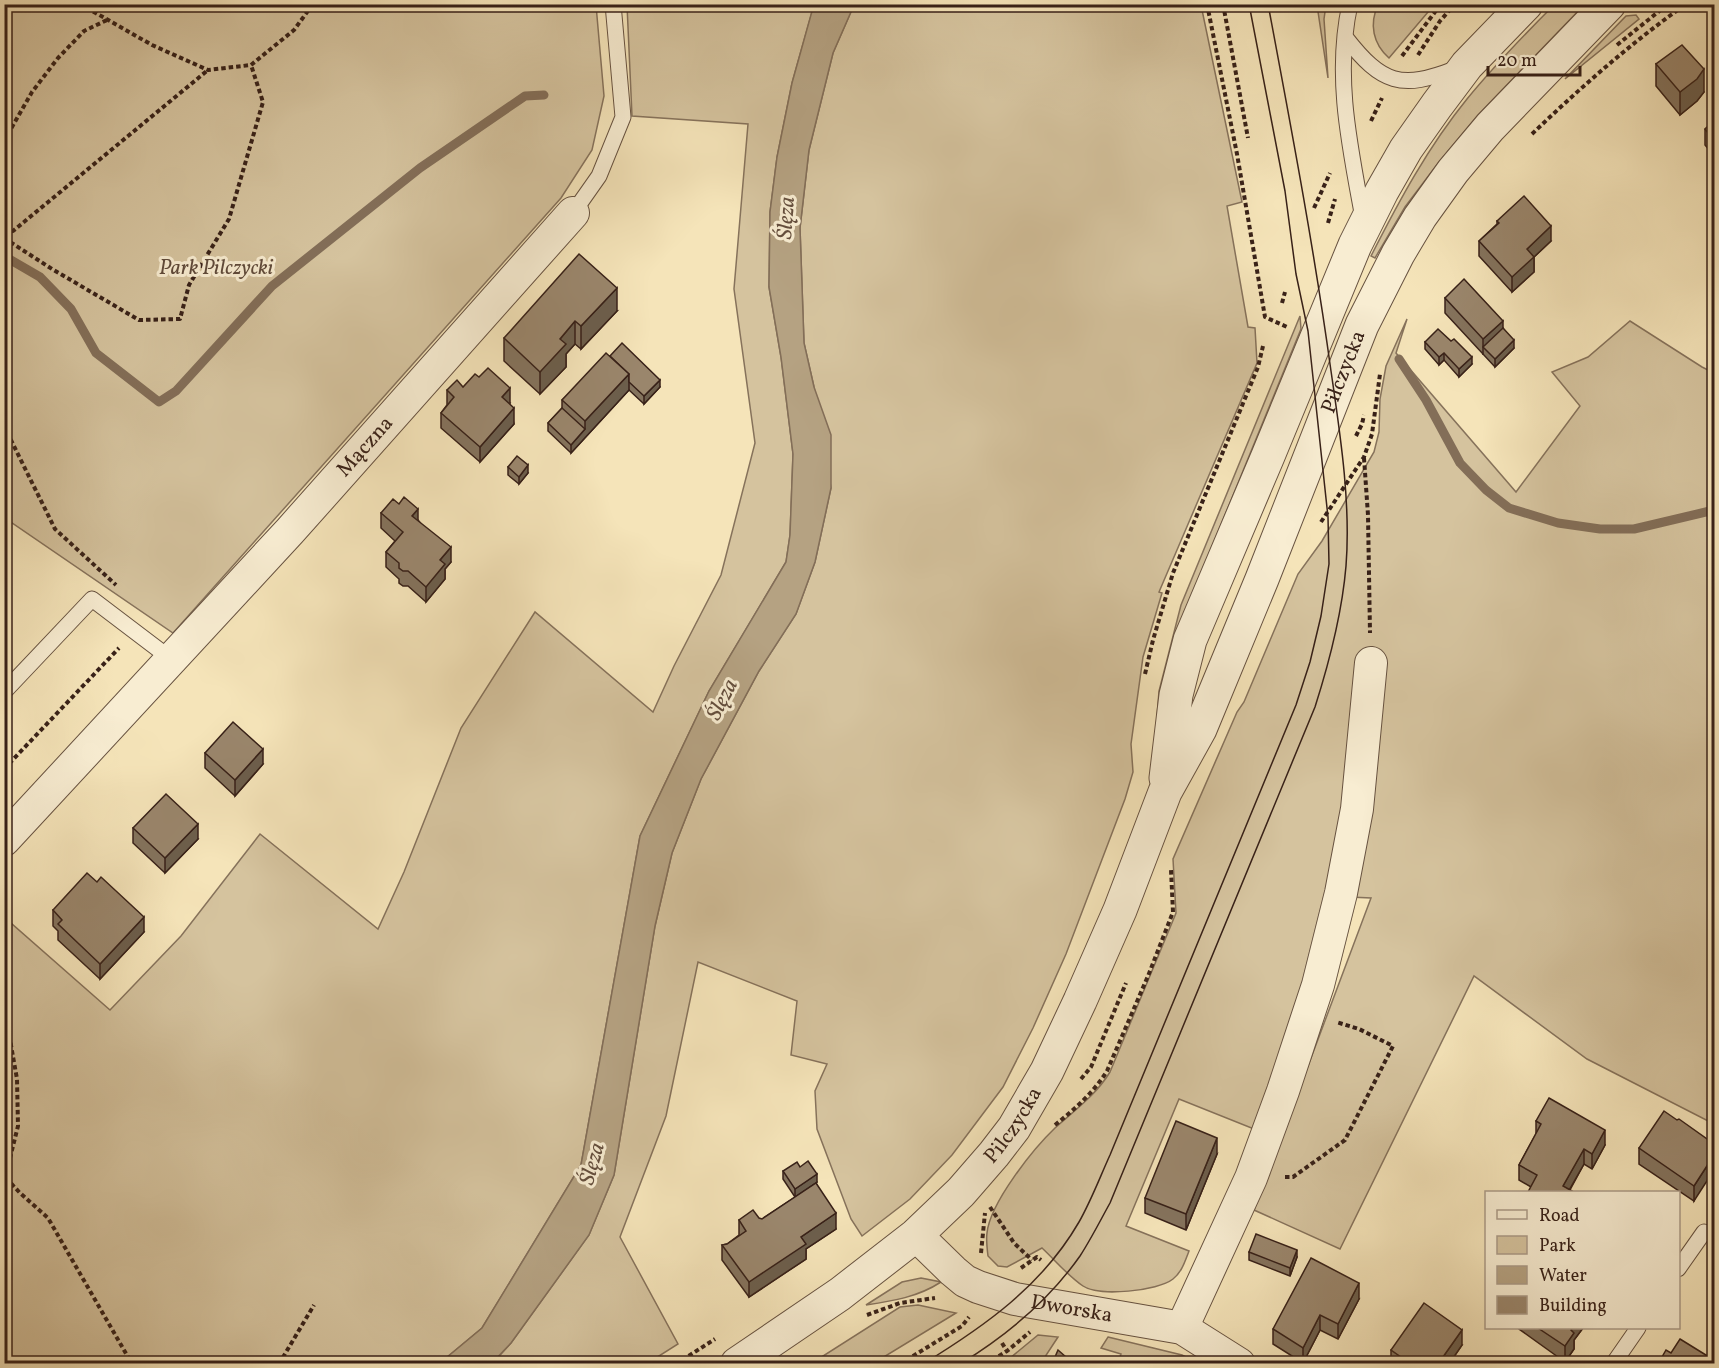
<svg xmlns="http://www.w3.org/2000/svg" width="1719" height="1368" viewBox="0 0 1719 1368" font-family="Vollkorn,serif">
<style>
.green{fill:#d5c39e;stroke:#86725b;stroke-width:1.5}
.water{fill:#b5a282;stroke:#836e58;stroke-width:1.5}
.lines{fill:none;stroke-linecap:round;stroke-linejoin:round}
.stream{stroke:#836e58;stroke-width:9}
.service-casing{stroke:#675240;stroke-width:17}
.minor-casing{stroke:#675240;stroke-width:34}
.tertiary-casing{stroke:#675240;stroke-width:35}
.path{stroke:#382118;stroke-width:4;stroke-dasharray:4.5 3;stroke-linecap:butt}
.service{stroke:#f8edd2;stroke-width:15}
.minor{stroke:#f8edd2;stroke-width:32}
.tertiary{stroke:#f8edd2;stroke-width:33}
.tram{stroke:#382118;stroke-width:1.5}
.wall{fill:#84735d;stroke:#382118;stroke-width:1.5}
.shaded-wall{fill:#6c5e4c;stroke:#382118;stroke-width:1.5}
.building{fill:#9a866c;stroke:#382118;stroke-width:1.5}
.labels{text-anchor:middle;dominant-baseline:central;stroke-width:6;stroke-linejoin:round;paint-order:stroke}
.park-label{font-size:21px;font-style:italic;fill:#5f4a3a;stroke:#f8edd2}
.street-label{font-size:21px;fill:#382118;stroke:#f8edd2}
.water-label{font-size:22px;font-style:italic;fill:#644e3d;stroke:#f8edd2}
</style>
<rect width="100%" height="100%" fill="#f5e4b9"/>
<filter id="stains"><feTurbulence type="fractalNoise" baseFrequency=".00333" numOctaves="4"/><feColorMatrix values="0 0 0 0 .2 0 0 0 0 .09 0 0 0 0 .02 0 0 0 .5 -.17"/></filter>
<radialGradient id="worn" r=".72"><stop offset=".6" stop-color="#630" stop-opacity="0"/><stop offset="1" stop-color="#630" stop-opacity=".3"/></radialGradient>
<g class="green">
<path d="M4 5H596L604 96 592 150 561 198 173 633 5 518Z"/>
<path d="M627 5H814L792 83 777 157 770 212 769 287 781 357 793 454 790 535 786 562 709 691 640 836 581 1165 482 1328 440 1363H5L4 917 110 1010 181 936 260 834 378 929 404 872 461 728 535 612 653 712 674 666 721 575 755 443 734 289 748 124 632 116Z"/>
<path d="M854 5H1201L1242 202 1227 206 1248 327 1255 328 1257 363 1159 592 1162 593 1143 657 1131 744 1133 772 1125 799 1066 954 1033 1028 1003 1087 952 1155 910 1199 862 1236 851 1219 817 1129 815 1091 827 1064 791 1055 797 1001 698 962 666 1116 620 1237 678 1344 648 1363 492 1364 511 1343 589 1235 614 1175 655 926 672 853 701 779 759 671 796 614 815 562 831 488 814 387 804 343 800 228 809 150 833 53Z"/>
<path d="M1317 5H1326L1324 19 1328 78Z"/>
<path d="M1378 5V4L1434 5 1389 58C1373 44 1369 24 1378 5Z"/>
<path d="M1554 5H1584L1478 115 1439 162 1405 207 1375 258 1371 256C1399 201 1428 147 1467 99 1494 66 1524 35 1554 5Z"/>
<path d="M1636 15 1639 19 1565 79 1626 16Z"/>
<path d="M1300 316 1301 329 1187 608 1153 768 1159 691 1181 605Z"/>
<path d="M1407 319 1396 353 1516 492 1580 406 1552 372 1588 357 1630 321 1702 367 1714 373V1124L1587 1059 1474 976 1340 1249 1254 1210 1371 898 1349 897 1333 893 1254 1129 1179 1099 1126 1226 1189 1251C1185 1261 1182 1272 1173 1279 1158 1291 1099 1297 1083 1286 1068 1276 1055 1260 1042 1248L1007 1267 998 1266 988 1256C987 1248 986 1240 987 1233 990 1203 1033 1149 1055 1128 1075 1110 1096 1095 1110 1072L1176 913 1173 859 1237 712 1244 702 1298 574 1322 541 1374 452 1379 432 1380 399 1386 366Z"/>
<path d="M921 1278 941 1282C918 1297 893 1301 866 1305L902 1282Z"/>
<path d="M918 1305 956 1313 874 1363H812L900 1307Z"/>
<path d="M1038 1335 1058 1337 1041 1363H1004Z"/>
<path d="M1108 1337 1182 1355 1198 1363H1118L1121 1354 1101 1348Z"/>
</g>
<path class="water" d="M814 4 854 5 833 53 809 150 800 228 804 343 814 387 831 435V488L815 562 796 614 759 671 701 779 672 853 655 926 614 1175 589 1235 511 1343 492 1363H440L482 1328 581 1165 640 836 709 691 786 562 790 535 793 454 781 357 769 287 770 212 777 157 792 83Z"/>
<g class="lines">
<g class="stream">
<path d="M4 256 40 277 71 309 96 353 159 402 176 391 272 286 420 168 525 96 544 95"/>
<path d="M1399 359 1426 400 1460 463 1486 490 1509 508 1558 523 1600 529H1634L1714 510"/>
</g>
<g class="service-casing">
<g id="service">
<path d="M1350 4C1334 76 1350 147 1363 218"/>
<path d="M1346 38C1382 84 1401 90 1455 69"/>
<path d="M573 213 599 176 623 117 613 4"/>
<path d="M4 692 92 599 171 659"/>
<path d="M1678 1269 1704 1232"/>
<path d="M1613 1364 1638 1328"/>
</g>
</g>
<g class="minor-casing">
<g id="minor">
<path id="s1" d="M4 840 290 531 573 213"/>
<path id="s2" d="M916 1235 953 1271 965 1281 978 1287 1015 1299 1182 1328 1239 1364"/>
<path d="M1182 1328 1251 1178 1283 1091 1318 985 1341 893 1357 809 1371 663"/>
</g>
</g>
<g class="tertiary-casing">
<g id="tertiary">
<path d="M1166 778 1176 695 1190 640 1268 456 1355 245 1382 191 1406 149 1437 105 1467 65 1526 4"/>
<path id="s3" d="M737 1364 840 1294 916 1235 961 1192 994 1154 1014 1128 1047 1071 1080 1001 1120 910 1165 792 1200 729 1262 579 1362 325 1398 254 1420 217 1453 171 1490 127 1609 4"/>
</g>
</g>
<g class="path">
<path d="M80 4 152 45 208 70 251 65 294 30 313 4"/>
<path d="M1207 4 1237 154 1265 317 1287 327"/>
<path d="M1223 4 1248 138"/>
<path d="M1617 45 1668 4"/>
<path d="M1418 55 1440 21 1455 4"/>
<path d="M1402 56 1441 4"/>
<path d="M1371 121 1382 98"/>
<path d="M1532 134C1580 88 1631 43 1686 4"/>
<path d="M4 141 32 92 58 58 84 31 107 20"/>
<path d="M1314 208 1330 173"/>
<path d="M1328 223 1335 199"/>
<path d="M4 232 13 231 208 70"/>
<path d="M4 238 52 269 139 320 180 319 189 285 229 219 263 102 251 65"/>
<path d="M1282 303 1285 292"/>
<path d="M4 426 55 529 116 585"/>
<path d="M1356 436 1362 424 1364 415"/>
<path d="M1364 458 1368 515 1370 633"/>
<path d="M1321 522 1364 457 1372 434 1380 374"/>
<path d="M1145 674 1153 640 1173 573 1258 367 1263 346"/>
<path d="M4 769 119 648"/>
<path d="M4 1006 17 1079 18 1126 5 1178"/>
<path d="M1081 1079 1091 1067 1126 983"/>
<path d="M1055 1125C1075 1109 1094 1092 1107 1071L1148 976 1173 912 1171 870"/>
<path d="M1285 1177H1293L1345 1140 1393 1046 1359 1029 1336 1022"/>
<path d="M6 1178 20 1193 48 1218 132 1364"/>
<path d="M990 1207 1014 1243 1032 1260"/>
<path d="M981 1253 985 1213"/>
<path d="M1021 1268 1037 1257 1041 1260"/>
<path d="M867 1315 900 1303 935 1298"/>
<path d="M1002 1343 1007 1351 1030 1332"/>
<path d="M4 1359 7 1364"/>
<path d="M279 1364 314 1305"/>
<path d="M676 1364 715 1339"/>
<path d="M900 1364 962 1326 969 1317"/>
<path d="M986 1364 1007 1351"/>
<path d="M1048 1364 1050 1360 1058 1364"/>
</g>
<use href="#service" class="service"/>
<use href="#minor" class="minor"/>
<use href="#tertiary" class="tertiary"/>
<g class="tram">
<path d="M923 1364C985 1326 1042 1286 1079 1222 1091 1201 1100 1177 1110 1155L1296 705 1310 662 1321 616 1329 564 1328 517 1308 331 1296 274 1285 191 1249 4"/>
<path d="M960 1364C1006 1336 1049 1300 1080 1256 1091 1239 1100 1221 1110 1203L1315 707C1330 660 1342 614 1346 566 1351 503 1340 433 1331 371 1314 248 1291 127 1268 4"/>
</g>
</g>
<g class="wall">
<path d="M1656 64 1704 92 1697 101 1680 115 1656 86Z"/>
<path d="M1714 121V156L1705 145V129Z"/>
<path d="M1497 221 1551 241 1534 257V272L1512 292 1479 256V241L1497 224Z"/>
<path d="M1445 298 1503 328 1514 348 1495 367 1445 313Z"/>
<path d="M617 311 581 349 575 344 566 354V367L540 394 504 361V338Z"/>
<path d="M1425 342 1472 364 1459 377 1444 360 1439 365 1425 349Z"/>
<path d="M610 356 660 387 644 404 629 390 571 453 548 431V423L562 408V400Z"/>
<path d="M463 387 510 403 509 404 514 424 480 462 441 428V413L447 405V390Z"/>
<path d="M508 467 528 473 519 484 508 475Z"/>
<path d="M381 513 418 520 451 562 445 569V579L426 602 408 586H403L399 583V579L386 567V552L395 541 381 528Z"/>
<path d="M205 753 263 764 235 796 205 768Z"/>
<path d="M133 828 198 839 165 873 133 843Z"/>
<path d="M53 910 144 932 100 979 58 940V931L53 926Z"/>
<path d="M1536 1121 1605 1145 1592 1169 1584 1164 1570 1190 1572 1192 1531 1187 1519 1180V1165L1536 1134Z"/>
<path d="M1714 1144 1694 1201 1639 1164V1148Z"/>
<path d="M1217 1154 1186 1230 1145 1213V1198Z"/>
<path d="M800 1167 817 1182 816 1183 836 1229 806 1249V1259L749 1297 722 1260V1245L727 1244 739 1235V1220L762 1219 795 1197 783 1179V1171Z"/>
<path d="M1249 1252 1297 1257 1290 1276 1249 1260Z"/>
<path d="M1359 1299 1338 1339 1320 1330 1303 1363 1273 1344V1329Z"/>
<path d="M1519 1328H1583L1574 1340V1349L1565 1362 1519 1329Z"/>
<path d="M1462 1345 1449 1364H1391V1350Z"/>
</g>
<g class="shaded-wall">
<path d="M1704 69V92L1697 101 1680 115V92Z"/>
<path d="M1551 226V241L1534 257V272L1512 292V277L1527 249Z"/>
<path d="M617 288V311L581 349V326Z"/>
<path d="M575 321V344L566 354V367L540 394V372L560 339Z"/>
<path d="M1503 321V336L1483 347V355V339Z"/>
<path d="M1514 340V348L1495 367V359Z"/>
<path d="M1444 353V360L1439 365V357Z"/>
<path d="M1472 357V364L1459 377V369Z"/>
<path d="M629 374V390L571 453V445L585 429V421Z"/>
<path d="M660 380V387L644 404V396Z"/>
<path d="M510 388V403L502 413V397Z"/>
<path d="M514 408V424L480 462V447Z"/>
<path d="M528 465V473L519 484V477Z"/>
<path d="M418 509V525L412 516Z"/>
<path d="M451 547V562L445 569V579L426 602V587L440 560Z"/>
<path d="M263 749V764L235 796V780Z"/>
<path d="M198 824V839L165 873V858Z"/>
<path d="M144 917V932L100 979V964Z"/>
<path d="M1605 1130V1145L1592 1169V1154Z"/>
<path d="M1217 1138V1154L1186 1230V1214Z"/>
<path d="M1584 1149V1164L1568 1192 1563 1186Z"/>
<path d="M1714 1155V1170L1694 1201V1186Z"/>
<path d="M817 1174V1182L795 1197V1189Z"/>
<path d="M836 1213V1229L806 1249V1259L749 1297V1282L801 1237Z"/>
<path d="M1297 1250V1257L1290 1276V1268Z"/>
<path d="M1359 1283V1299L1338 1339V1324Z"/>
<path d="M1320 1315V1330L1303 1363V1348Z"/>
<path d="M1572 1328H1583L1574 1340V1349L1565 1362V1346L1571 1330Z"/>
<path d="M1462 1330V1345L1449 1364H1438Z"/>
</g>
<g class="building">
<path d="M1682 45 1704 69 1697 79 1680 92 1656 64Z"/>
<path d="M1714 121V141L1705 129Z"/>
<path d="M1524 196 1551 226 1527 249 1534 257 1512 277 1479 241 1499 223 1497 221Z"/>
<path d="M579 254 617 288 581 326 575 321 560 339 566 344 540 372 504 338Z"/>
<path d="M1464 279 1503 321 1483 339 1445 298Z"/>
<path d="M1503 328 1514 340 1495 359 1483 347Z"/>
<path d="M1438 329 1451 341 1454 339 1472 357 1459 369 1444 353 1439 357 1425 342Z"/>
<path d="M622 343 660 380 644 396 629 382V374L610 356Z"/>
<path d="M606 353 629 374 585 421 562 400Z"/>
<path d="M488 368 510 388 502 397 514 408 480 447 441 413 454 397 447 390 457 380 463 387 475 374 479 377Z"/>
<path d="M562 408 585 429 571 445 548 423Z"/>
<path d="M517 456 528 465 519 477 508 467Z"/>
<path d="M404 497 418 509 412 516 451 547 440 560 445 564 426 587 408 571H403L399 568V563L386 552 403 532 381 513 393 499 399 504Z"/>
<path d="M233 722 263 749 235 780 205 753Z"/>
<path d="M166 794 198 824 165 858 133 828Z"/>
<path d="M87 873 97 882 101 877 144 917 100 964 58 924 62 920 53 910Z"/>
<path d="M1549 1098 1605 1130 1592 1154 1584 1149 1563 1186 1572 1191 1571 1192H1528L1537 1175 1519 1165 1541 1124 1536 1121Z"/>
<path d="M1664 1111 1677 1120 1679 1119 1714 1144V1155L1694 1186 1639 1148Z"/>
<path d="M1176 1121 1217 1138 1186 1214 1145 1198Z"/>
<path d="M808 1161 817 1174 795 1189 783 1171 797 1162 800 1167Z"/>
<path d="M816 1183 836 1213 801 1237 806 1244 749 1282 722 1245 727 1244 746 1231 739 1220 753 1210 759 1218 762 1219Z"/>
<path d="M1256 1234 1297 1250 1290 1268 1249 1252Z"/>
<path d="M1311 1258 1359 1283 1338 1324 1320 1315 1303 1348 1273 1329Z"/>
<path d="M1424 1303 1462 1330 1438 1364H1411L1391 1350Z"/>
<path d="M1538 1328H1572L1571 1330 1574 1333 1565 1346Z"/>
<path d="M1680 1339 1714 1360V1364H1658L1666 1350 1671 1353Z"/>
<path d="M1058 1350 1074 1364H1052Z"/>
</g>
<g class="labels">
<g class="park-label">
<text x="216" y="268">Park Pilczycki</text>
</g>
<g class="street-label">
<text stroke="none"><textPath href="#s3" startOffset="1192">Pilczycka</textPath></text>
<text stroke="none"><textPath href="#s1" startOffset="534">Mączna</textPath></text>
<text stroke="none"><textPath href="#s3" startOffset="368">Pilczycka</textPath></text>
<text stroke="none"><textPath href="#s2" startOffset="178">Dworska</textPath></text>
</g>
<g class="water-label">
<text transform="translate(787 218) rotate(-86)">Ślęza</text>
<text transform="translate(723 700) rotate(-63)">Ślęza</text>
<text transform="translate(593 1164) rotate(-74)">Ślęza</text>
</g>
</g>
<rect width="1719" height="1368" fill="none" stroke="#f5e4b9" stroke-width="24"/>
<rect x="6" y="6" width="1707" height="1356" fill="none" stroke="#382118" stroke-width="3"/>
<rect x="12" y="12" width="1695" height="1344" fill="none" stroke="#382118" stroke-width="1.5"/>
<rect x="1485" y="1191" width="195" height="138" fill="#f8edd2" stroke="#ab9b88" stroke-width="1.5"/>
<rect x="1497" y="1210" width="30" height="9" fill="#f8edd2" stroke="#ab9b88" stroke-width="1.5"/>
<text x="1539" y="1221" font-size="18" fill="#382118">Road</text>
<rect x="1497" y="1236" width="30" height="18" fill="#d5c39e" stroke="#ab9b88" stroke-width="1.5"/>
<text x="1539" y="1251" font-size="18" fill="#382118">Park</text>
<rect x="1497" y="1266" width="30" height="18" fill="#b5a282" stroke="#ab9b88" stroke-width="1.5"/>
<text x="1539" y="1281" font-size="18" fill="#382118">Water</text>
<rect x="1497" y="1296" width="30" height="18" fill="#9a866c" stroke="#ab9b88" stroke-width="1.5"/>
<text x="1539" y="1311" font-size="18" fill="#382118">Building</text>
<path d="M1488 66v9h92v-9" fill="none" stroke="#382118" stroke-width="3"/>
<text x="1497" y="66" font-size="18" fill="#382118" stroke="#f8edd2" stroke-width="4.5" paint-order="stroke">20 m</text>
<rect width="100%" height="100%" filter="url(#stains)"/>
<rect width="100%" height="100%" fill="url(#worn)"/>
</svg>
